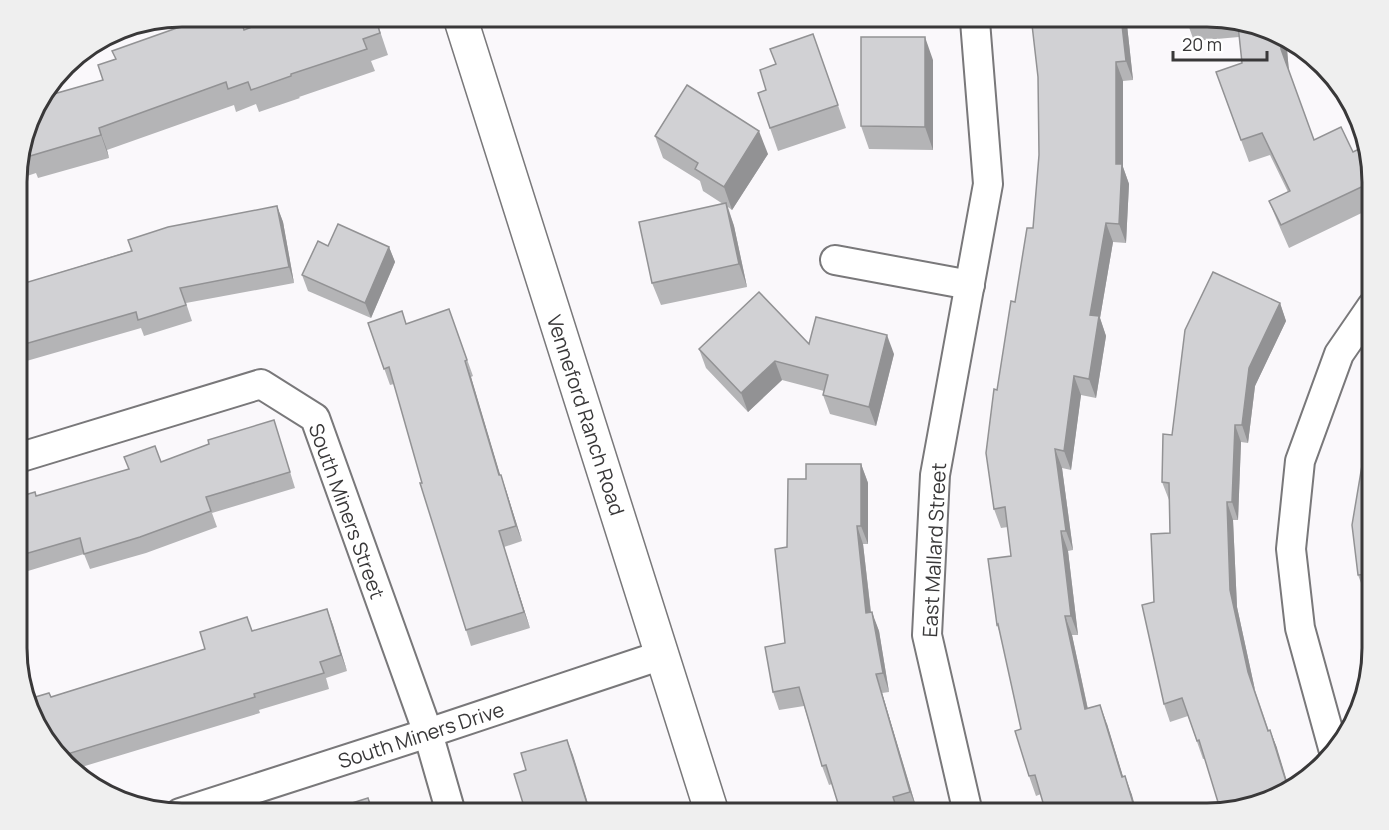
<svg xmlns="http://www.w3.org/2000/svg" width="1389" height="830" viewBox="0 0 1389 830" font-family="Manrope,sans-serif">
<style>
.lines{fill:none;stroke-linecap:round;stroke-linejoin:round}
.minor-casing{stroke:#79787a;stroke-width:32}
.tertiary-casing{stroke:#79787a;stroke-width:36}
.minor{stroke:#fff;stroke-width:28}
.tertiary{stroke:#fff;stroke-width:33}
.wall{fill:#b4b4b6}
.shaded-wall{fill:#929294}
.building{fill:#d1d1d4;stroke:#929294;stroke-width:1.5}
.labels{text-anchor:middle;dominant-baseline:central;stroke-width:4.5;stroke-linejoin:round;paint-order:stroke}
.street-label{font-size:20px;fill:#393839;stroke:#fff}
.rim{fill:none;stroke:#393839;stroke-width:3}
</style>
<rect width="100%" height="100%" fill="#faf8fb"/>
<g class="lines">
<g class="minor-casing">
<g id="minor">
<path d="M835 260 970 285"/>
<path d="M18 458 261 384 315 418 428 733 451 813"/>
<path d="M1333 748 1300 628 1291 549 1300 461 1339 354 1372 306"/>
<path d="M180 813 428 733 662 655"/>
<path d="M968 813 927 635 935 475 988 184 975 21 973 17"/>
</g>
</g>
<g class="tertiary-casing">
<path id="tertiary" d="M460 17 712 813"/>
</g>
<use href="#minor" class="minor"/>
<use href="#tertiary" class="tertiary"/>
</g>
<g class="wall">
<path d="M375 16 388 55 371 61 375 71 299 97 300 98 259 112 256 104 236 112 234 105 107 150 109 158 38 178 36 173 21 178 18 170V161L34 109 51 95 103 80 244 30Z"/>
<path d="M1031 16H1126L1133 80 1123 81V167L1129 184 1126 243 1113 242 1100 318 1106 336 1096 398 1081 395 1071 470 1062 468 1073 550 1068 551 1078 635H1072L1088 709 1107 724 1123 777 1132 795 1041 794 1036 796 1029 776 1021 729 1001 636 997 625 1011 556 1008 527 1001 528 994 509 997 390 1015 302 1033 228 1039 155 1038 77Z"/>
<path d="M1207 16 1286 38 1289 72 1314 140 1353 152 1372 171V208L1289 248 1278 223 1269 201 1288 192 1270 155 1249 162 1216 72 1242 63 1239 37 1194 41 1186 19Z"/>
<path d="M813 34 846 128 778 151 770 128 766 90 776 64Z"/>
<path d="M933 60V150L869 149 861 126Z"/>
<path d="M655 136 768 154 732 210 728 207 734 226 747 287 661 305 652 283 723 204 703 191 700 181 663 158Z"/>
<path d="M277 206 283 222 294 283 186 303 192 321 144 336 141 328 23 362 25 371 18 373V285Z"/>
<path d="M389 247 395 262 371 318 308 291 302 275Z"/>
<path d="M1280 303 1286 321 1255 386 1248 443 1241 442 1238 520H1233L1237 607 1255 690 1269 731 1270 730 1277 748 1203 759 1188 716 1170 722 1164 704 1154 602 1170 533 1169 500 1162 482 1172 435Z"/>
<path d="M449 309 473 376 471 377 500 475 506 490 522 541 504 547 530 628 471 646 466 630 394 384 390 385 368 323 406 324Z"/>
<path d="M809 344 894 354 876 426 830 414 823 395 824 391 782 380 748 412 706 368 699 349Z"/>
<path d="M1372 416 1369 591H1364L1358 575Z"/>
<path d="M274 420 295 488 212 513 217 527 146 553 90 569 84 554 18 574V497L37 496 161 462Z"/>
<path d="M861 464 868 483V544H863L871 612 879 631 889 692 882 693 917 810 907 813H841L832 784 829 785 822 766 804 706 779 710 773 692 785 643 787 547Z"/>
<path d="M327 609 347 671 326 678 329 689 259 710 260 713 75 769 44 740 33 698 51 697 205 649 252 631Z"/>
</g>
<g class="shaded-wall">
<path d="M1121 16H1126L1133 80 1126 61Z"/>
<path d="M1280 36 1286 38 1289 72 1281 49Z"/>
<path d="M925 37 933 60V150L925 127Z"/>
<path d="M1116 62 1123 81V167L1129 184 1126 243 1119 224 1116 164Z"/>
<path d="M99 128 107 150 109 158 101 135Z"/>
<path d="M759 131 768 154 732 210 724 187Z"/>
<path d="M726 203 734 226 747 287 739 264Z"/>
<path d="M277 206 283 222 294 283 289 267Z"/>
<path d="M1106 223 1113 242 1100 318 1106 336 1096 398 1089 379 1090 315Z"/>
<path d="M389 247 395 262 371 318 365 303Z"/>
<path d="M1280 303 1286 321 1255 386 1248 443 1242 425 1249 368Z"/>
<path d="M887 335 894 354 876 426 869 407Z"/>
<path d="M465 361 471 377 505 491 499 475Z"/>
<path d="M775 361 782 380 748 412 741 393Z"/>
<path d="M1074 376 1081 395 1071 470 1064 451Z"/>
<path d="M1235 425 1241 442 1238 520 1232 502Z"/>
<path d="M1055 449 1062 468 1073 550 1066 531Z"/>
<path d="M861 464 868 483V544L861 526Z"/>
<path d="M501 475 506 490 522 541 516 526Z"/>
<path d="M1227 502 1233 520 1237 607 1255 690 1248 672 1230 590Z"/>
<path d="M857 526 863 544 873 632 866 613Z"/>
<path d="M499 531 504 547 530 628 524 612Z"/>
<path d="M1061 531 1068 551 1078 635 1071 616Z"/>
<path d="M327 609 333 625 347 671 341 655Z"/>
<path d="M872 612 879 631 889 692 883 673Z"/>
<path d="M1065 616 1072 635 1092 729 1085 709Z"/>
<path d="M876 674 882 693 917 810 910 792Z"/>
<path d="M1100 705 1107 724 1129 796 1122 777Z"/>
<path d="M1270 730 1277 748 1290 791H1289Z"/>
<path d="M567 740 573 755 591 813H590Z"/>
<path d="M1125 776 1132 795 1137 813H1136Z"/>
</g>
<g class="building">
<path d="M191 16H240L244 30 280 16H375L380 33 363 39 367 49 291 74V76L251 90 248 82 228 89 226 82 99 128 101 135 30 156 28 150 20 153 34 109 48 90 50 95 103 80 98 65 116 59 112 51 191 23 189 17Z"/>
<path d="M1031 16H1121L1126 61 1116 62V164H1122L1119 224 1106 223 1090 315 1099 316 1089 379 1074 376 1064 451 1055 449 1066 531H1061L1071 616H1065L1085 709 1100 705 1122 777 1125 776 1136 813H1046L1035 775 1029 776 1015 731 1021 729 998 624 997 625 988 559 1011 556 1005 507 994 509 986 453 994 389 997 390 1011 301 1015 302 1027 228H1033L1039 155 1038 77Z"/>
<path d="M1186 16H1207L1208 17 1186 19Z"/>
<path d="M1238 25 1280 36 1281 49 1314 140 1341 127 1353 152 1361 148 1372 171V182L1281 225 1269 201 1290 191 1262 133 1241 140 1216 72 1242 63Z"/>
<path d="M813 34 838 105 770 128 758 93 766 90 760 70 776 64 770 49Z"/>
<path d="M861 37H925V127L861 126Z"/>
<path d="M687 85 759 131 724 187 695 169 698 163 655 136Z"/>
<path d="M726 203 739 264 652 283 639 222Z"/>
<path d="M277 206 289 267 180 288 186 305 138 320 136 312 18 346V285L132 251 128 240 168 227Z"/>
<path d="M338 224 389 247 365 303 302 275 318 241 328 246Z"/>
<path d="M1213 272 1280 303 1249 368 1242 425H1235L1232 502H1227L1230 590 1248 672 1268 731 1270 730 1289 791 1221 812 1199 740 1197 741 1182 698 1164 704 1142 605 1154 602 1151 534 1170 533 1169 483 1162 482 1163 434 1172 435 1185 330Z"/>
<path d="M759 292 809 344 816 317 887 335 869 407 823 395 828 375 775 361 741 393 699 349Z"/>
<path d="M449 309 467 360 465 361 499 475H501L516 526 499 531 524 612 466 630 420 483H422L389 367 384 369 368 323 402 311 406 324Z"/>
<path d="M1372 416V616L1368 574 1358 575 1352 525 1369 424Z"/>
<path d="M274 420 290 472 206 497 211 511 140 537 84 554 80 538 18 556V497L35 492 36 496 129 469 124 457 155 446 161 462 209 444 208 440Z"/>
<path d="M806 464H861V526H857L866 613 872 612 883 673 876 674 910 792 893 797 898 813H841L826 765 822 766 799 687 773 692 765 647 785 643 775 549 787 547 788 479H806Z"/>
<path d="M327 609 341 655 320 662 324 673 254 694 255 697 61 756 44 740 22 680 26 679 32 698 49 693 51 697 205 649 200 632 247 617 252 631Z"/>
<path d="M1372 619V652L1363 622Z"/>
<path d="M567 740 590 813H526L514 774 526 770 521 753Z"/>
<path d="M368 798 373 813H334L333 809Z"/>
</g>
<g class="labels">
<g class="street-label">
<text transform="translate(586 415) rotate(72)">Venneford Ranch Road</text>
<text transform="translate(347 511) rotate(70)">South Miners Street</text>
<text transform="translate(934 550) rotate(-87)">East Mallard Street</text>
<text transform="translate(421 735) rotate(-18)">South Miners Drive</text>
</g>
</g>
<path d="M0 0H1389V830H0ZM182 27H1207A155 155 0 0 1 1362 182V648A155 155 0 0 1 1207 803H182A155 155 0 0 1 27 648V182A155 155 0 0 1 182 27Z" fill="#efefef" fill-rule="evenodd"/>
<path class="rim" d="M182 27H1207A155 155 0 0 1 1362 182V648A155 155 0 0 1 1207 803H182A155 155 0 0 1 27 648V182A155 155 0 0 1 182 27Z"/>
<path d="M1173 51v9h94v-9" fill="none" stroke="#393839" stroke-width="3"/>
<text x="1182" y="51" font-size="18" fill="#393839" stroke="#ffffff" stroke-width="4.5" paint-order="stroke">20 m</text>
</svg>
